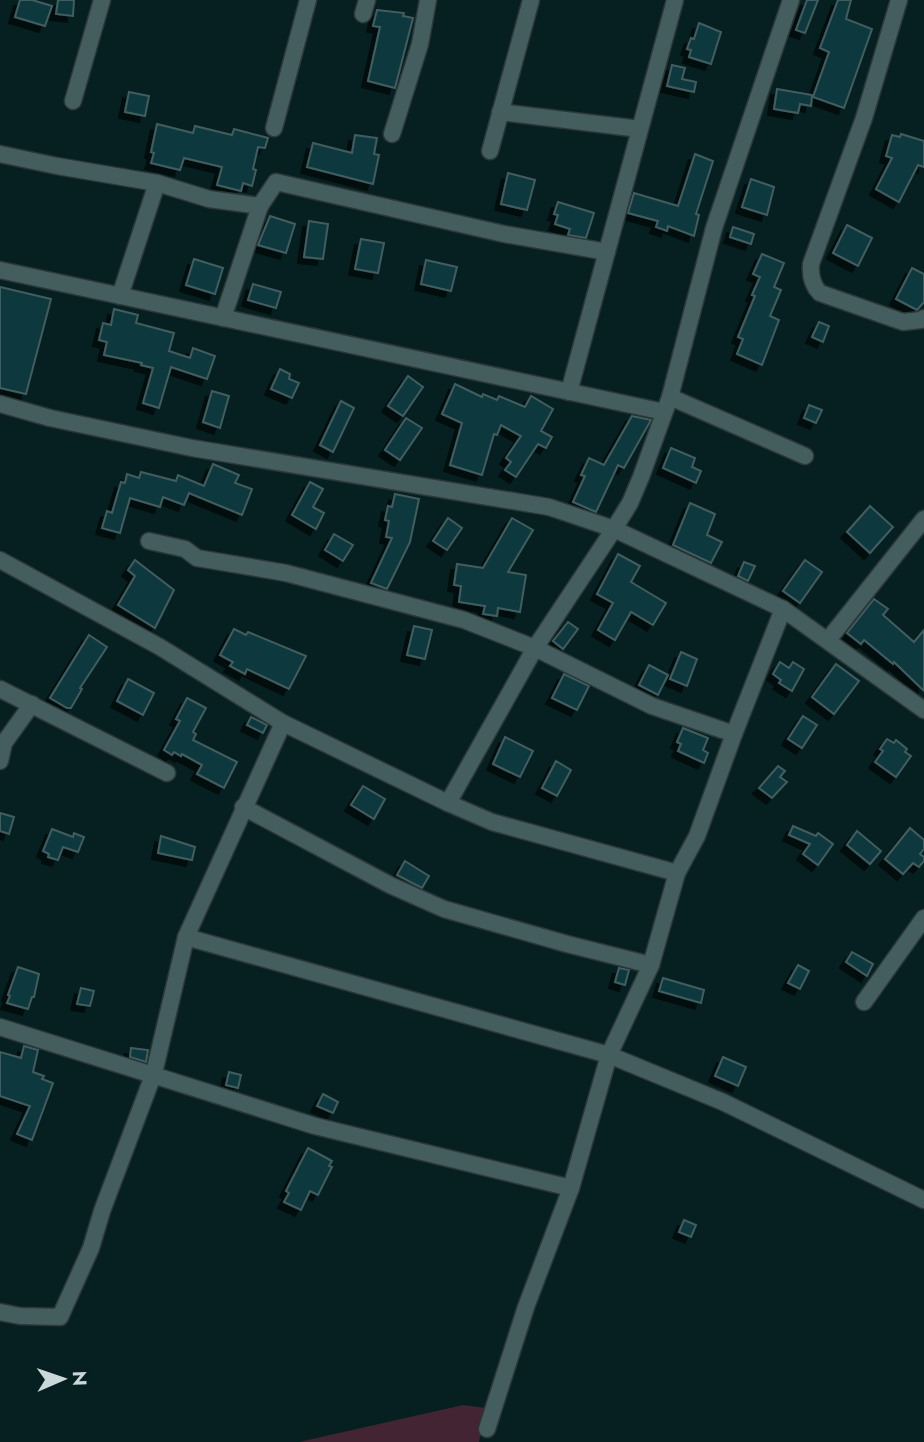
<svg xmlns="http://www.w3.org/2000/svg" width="924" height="1442" viewBox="0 0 924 1442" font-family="Jost,sans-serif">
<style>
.green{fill:#422432}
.building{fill:#0e393c;stroke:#435d5f;stroke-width:2;filter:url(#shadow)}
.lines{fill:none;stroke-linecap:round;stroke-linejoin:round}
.street-casing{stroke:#2c3738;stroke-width:19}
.street{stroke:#445e60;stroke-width:16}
</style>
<defs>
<filter id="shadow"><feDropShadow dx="-6" dy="6" stdDeviation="0" flood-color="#0009"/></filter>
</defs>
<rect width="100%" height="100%" fill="#062021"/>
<path class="green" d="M463 1405 486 1408 479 1442H299Z"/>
<g class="building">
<path d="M20 0H32L52 6 45 26 15 17Z"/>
<path d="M58 0H74L73 16 56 14Z"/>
<path d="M807 0H818L805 33 796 30Z"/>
<path d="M838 0H851L846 19 872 29 844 108 813 97 829 52 820 48Z"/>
<path d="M377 10 404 13 403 16 413 18 395 88 368 81 380 27 373 26Z"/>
<path d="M699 23 721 32 711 64 689 57 691 50 687 49 691 38 694 39Z"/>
<path d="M672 65 685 68 682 79 696 82 694 92 667 86Z"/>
<path d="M777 89 812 95 811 106 800 104 798 113 774 109Z"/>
<path d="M129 92 149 96 145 116 125 112Z"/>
<path d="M157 124 193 133 195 126 232 135 234 129 268 138 265 148 258 147 253 169 256 170 252 186 243 183 241 191 217 185 222 167 184 158 180 170 151 163 154 153 151 152Z"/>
<path d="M901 134 924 141V167L918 165 899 202 876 189 892 158 886 156 892 135 900 137Z"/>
<path d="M355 135 377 138 374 154 379 155 373 184 307 167 313 143 352 153Z"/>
<path d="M695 154 713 161 696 214 699 215 694 236 668 226 667 231 656 227 658 221 628 213 634 193 678 206Z"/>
<path d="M508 173 535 180 527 210 501 204Z"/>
<path d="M751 179 774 187 767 215 742 207Z"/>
<path d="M558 202 594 213 586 238 568 235 570 229 555 224 558 215 554 214Z"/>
<path d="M270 216 295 224 286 253 258 245Z"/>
<path d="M309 221 328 224 323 259 304 257Z"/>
<path d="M847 225 872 238 858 266 833 253Z"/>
<path d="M733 227 754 234 751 244 730 237Z"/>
<path d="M361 239 384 243 378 273 355 269Z"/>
<path d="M762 254 784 263 774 287 781 290 770 316 779 320 762 365 737 354 743 339 738 337 755 296 752 295 760 277 753 274Z"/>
<path d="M194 259 223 268 215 294 186 285Z"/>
<path d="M426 260 457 267 451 291 421 284Z"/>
<path d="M912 268 924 274V302L917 310 896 299Z"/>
<path d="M253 284 281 292 276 308 248 300Z"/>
<path d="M0 287 51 299 26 394 0 388Z"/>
<path d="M114 309 138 315 136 323 174 333 169 351 190 358 193 348 215 356 207 379 171 367 159 408 143 403 153 368 141 365 142 363 104 355 107 342 99 340 103 323 111 325Z"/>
<path d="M819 322 829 326 823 342 812 337Z"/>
<path d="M280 369 290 374 289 379 299 383 292 398 271 389Z"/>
<path d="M408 376 423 387 403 416 388 406Z"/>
<path d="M455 384 482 397 483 394 497 400 499 396 525 407 531 396 553 409 541 431 552 437 546 448 538 444 516 477 505 470 511 462 506 458 521 436 501 425 497 435 494 434 482 475 450 465 462 423 442 414Z"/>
<path d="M212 391 229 396 220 428 203 422Z"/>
<path d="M341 401 354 408 333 452 320 445Z"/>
<path d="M809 405 822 410 816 423 804 418Z"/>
<path d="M632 416 651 420 624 468 618 465 596 512 573 502 585 476 581 475 589 458 604 465Z"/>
<path d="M406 418 422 428 400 460 385 450Z"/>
<path d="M671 448 695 458 692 467 701 471 696 483 663 468Z"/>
<path d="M213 464 239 475 235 483 252 489 242 515 189 493 184 505 163 497 160 507 130 498 120 533 102 528 107 511 112 513 121 482 125 483 127 474 139 478 141 472 176 481 178 475 204 486Z"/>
<path d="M310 482 323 489 313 507 324 513 316 529 292 515Z"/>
<path d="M395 494 419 499 410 542 387 589 371 583 392 538 386 537 389 521 385 520 388 506 392 507Z"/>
<path d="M690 503 715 514 707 535 722 542 711 563 673 545Z"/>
<path d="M870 506 893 527 870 553 847 532Z"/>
<path d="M448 518 462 528 447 550 433 541Z"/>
<path d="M512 518 533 530 508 572 526 575 520 612 498 608 497 616 483 614 485 606 459 602 461 586 454 585 457 564 483 568Z"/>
<path d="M334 534 353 545 343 561 325 550Z"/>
<path d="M618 554 640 566 631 582 666 603 653 625 631 612 615 640 598 630 613 603 597 594Z"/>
<path d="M135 560 174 590 155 628 118 605 135 576 128 570Z"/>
<path d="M805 560 822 572 800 603 783 591Z"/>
<path d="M744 562 755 566 748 581 738 576Z"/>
<path d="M874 599 888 609 883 615 914 642 924 630V691L894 662 893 664 864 640 861 644 847 633Z"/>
<path d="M568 622 578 629 563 649 553 641Z"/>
<path d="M414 626 432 630 425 659 407 655Z"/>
<path d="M234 629 246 635 248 632 306 656 289 689 247 669 245 674 230 666 233 662 220 655Z"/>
<path d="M89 635 107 647 80 688 82 689 71 708H67L50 698Z"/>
<path d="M681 652 697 659 687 686 670 679Z"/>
<path d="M780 662 789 668 793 662 804 669 792 691 779 683 781 680 773 674Z"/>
<path d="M836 664 859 681 834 714 812 697Z"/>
<path d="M649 665 668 675 658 695 639 685Z"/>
<path d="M564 674 589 686 577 710 552 698Z"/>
<path d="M128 679 154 693 143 715 117 701Z"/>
<path d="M187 698 206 708 193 732 196 734 193 740 237 762 224 788 197 774 202 765 182 754 181 756 174 752 172 755 164 750 180 721 176 719Z"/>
<path d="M803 716 817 725 802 748 788 739Z"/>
<path d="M251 717 267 725 263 733 247 725Z"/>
<path d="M683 728 708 738 703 750 708 753 704 763 678 751 681 744 677 742Z"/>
<path d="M505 737 533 751 520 777 493 764Z"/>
<path d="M887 739 894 743 896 740 907 749 905 752 911 756 896 777 875 762 883 751 880 749Z"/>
<path d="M556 761 571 770 557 796 542 788Z"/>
<path d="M778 766 785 771 780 777 787 782 772 798 759 788Z"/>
<path d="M363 786 385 799 374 819 351 805Z"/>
<path d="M0 813 14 817 9 834 0 831Z"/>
<path d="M793 826 816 836 818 833 833 844 818 865 803 854 810 844 789 835Z"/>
<path d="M910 828 924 840V849L920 854 924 857V861L919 867 913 863 903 874 885 859Z"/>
<path d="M52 829 73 837 74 833 84 837 78 852 63 847 58 860 48 857 49 854 43 851Z"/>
<path d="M857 831 881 851 870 864 847 845Z"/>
<path d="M161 836 195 847 192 860 158 853Z"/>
<path d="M405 861 429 876 422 888 397 875Z"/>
<path d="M852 952 873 964 867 976 846 962Z"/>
<path d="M798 965 809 971 800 989 788 983Z"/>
<path d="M18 967 39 974 34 997H32L28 1009 7 1003 10 996 8 995Z"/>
<path d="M619 968 629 970 625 985 615 982Z"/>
<path d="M663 978 704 990 701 1003 659 991Z"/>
<path d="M81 988 94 991 90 1006 77 1004Z"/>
<path d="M24 1046 38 1050 33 1072 44 1076 42 1079 53 1083 32 1140 17 1134 30 1106 0 1096V1052L21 1058Z"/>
<path d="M131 1048 148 1050 146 1062 130 1057Z"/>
<path d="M723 1057 746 1067 738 1086 715 1076Z"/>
<path d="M229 1072 241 1075 238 1088 226 1085Z"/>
<path d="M323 1094 338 1102 333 1113 317 1106Z"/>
<path d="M308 1148 332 1161 329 1166 332 1167 318 1195 310 1191 301 1210 284 1202 289 1193 286 1191Z"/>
<path d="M684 1220 696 1225 691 1237 679 1232Z"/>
</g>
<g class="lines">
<g class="street-casing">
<g id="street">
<path d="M899 0 864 118 811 264C810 276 812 285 820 293L903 322 921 320 924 318"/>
<path d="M363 14 367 0"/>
<path d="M73 101 102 0"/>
<path d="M500 112 640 129"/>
<path d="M274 128 308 0"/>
<path d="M392 134 420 44 428 0"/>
<path d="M490 151 531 0"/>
<path d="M0 154 57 166 157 183 209 199 260 206 276 182 504 234 607 252"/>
<path d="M0 270 664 412"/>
<path d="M120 296 157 183"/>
<path d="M223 318 260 206"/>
<path d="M569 392 675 0"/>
<path d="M670 397 805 456"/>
<path d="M0 404 50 418 192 448 549 507 614 529 783 609 924 710"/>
<path d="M149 541 185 549 197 558 286 573 464 620 535 648 652 706 734 734"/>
<path d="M0 560 160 647 283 723 448 803 492 822 677 873"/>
<path d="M828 640 924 519"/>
<path d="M0 689 167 773"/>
<path d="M0 761 4 743 32 704"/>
<path d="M448 803 535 648 614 529 630 503 641 477 670 397 714 228 791 0"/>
<path d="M243 807 390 885 444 909 567 944 651 965"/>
<path d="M186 937 609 1055 723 1102 924 1200"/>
<path d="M864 1002 924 918"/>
<path d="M0 1027 315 1126 571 1188"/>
<path d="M0 1312 20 1316 60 1317 91 1248 102 1211 154 1073 186 937 283 723"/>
<path d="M487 1429 526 1307 571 1188 609 1055 651 965 677 873 697 836 734 734 783 609"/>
</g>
</g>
<use href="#street" class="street"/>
</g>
<g transform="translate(63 1379) rotate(88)" stroke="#062021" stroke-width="5" paint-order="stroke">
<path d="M0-5L12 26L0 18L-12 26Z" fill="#cad8d9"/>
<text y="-10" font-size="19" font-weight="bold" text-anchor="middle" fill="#cad8d9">N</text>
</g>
</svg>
